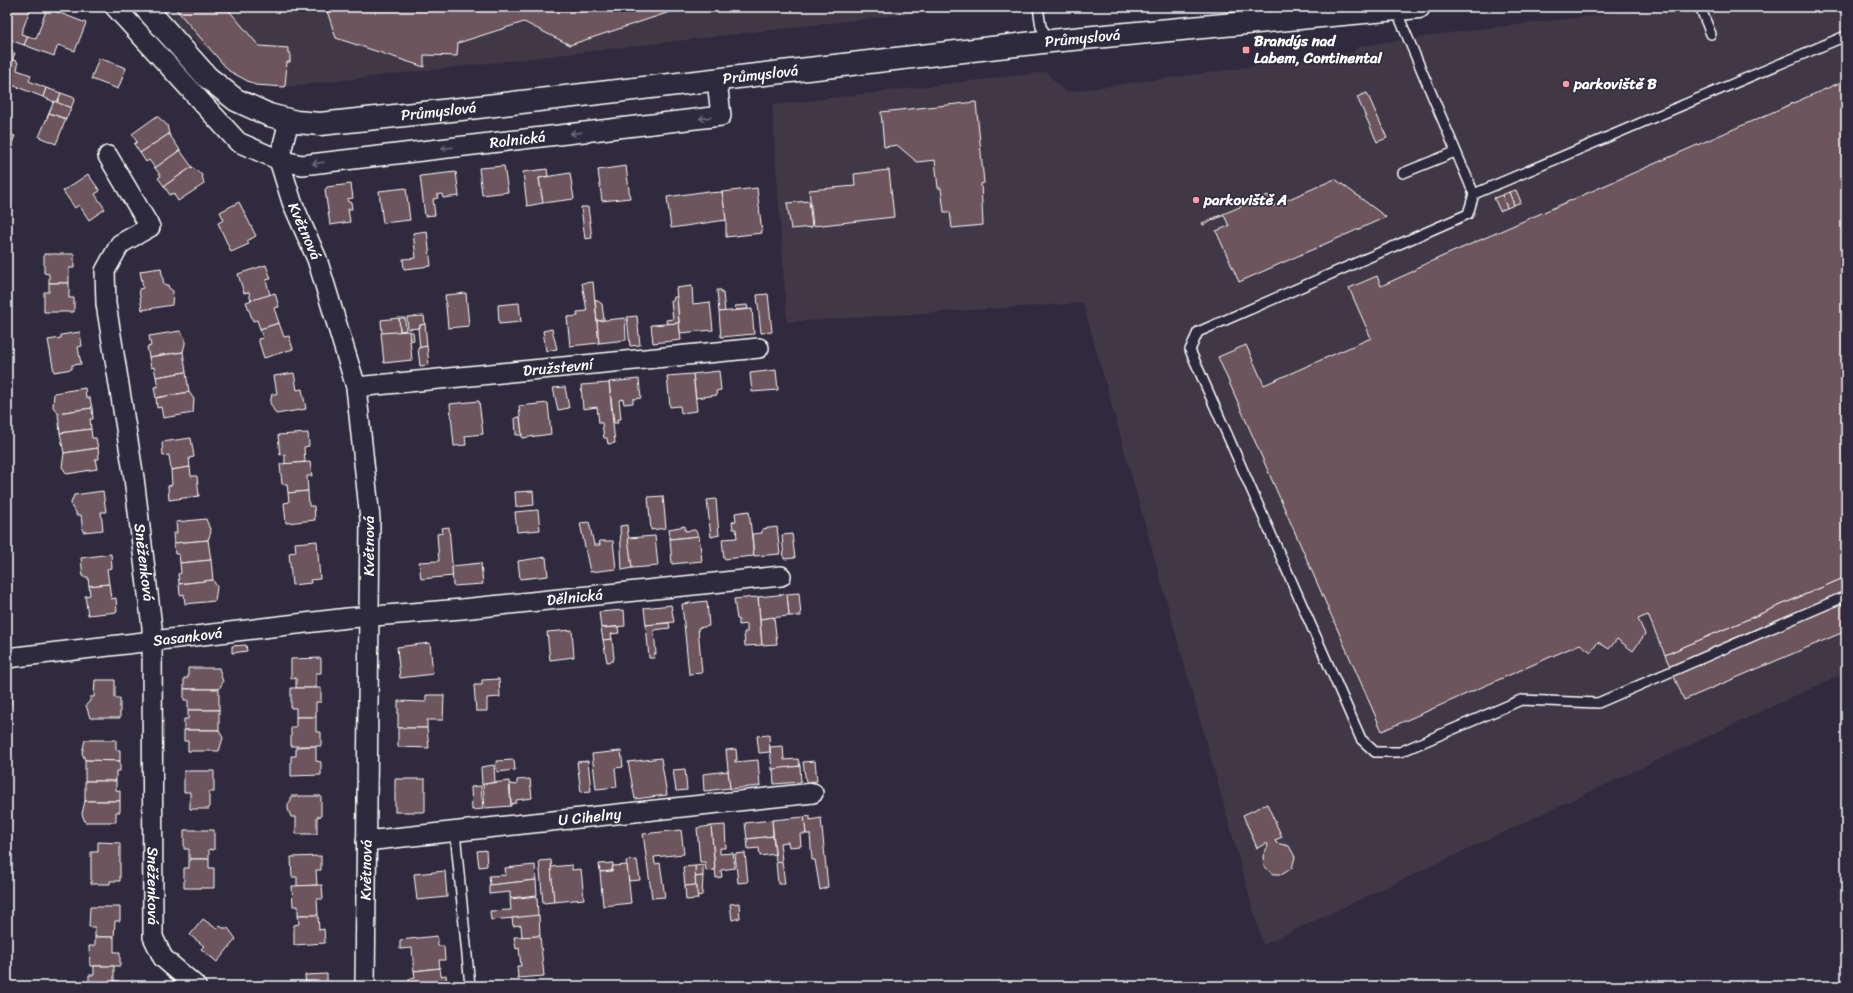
<svg xmlns="http://www.w3.org/2000/svg" width="1853" height="993" viewBox="0 0 1853 993" font-family="Sriracha,sans-serif">
<style>
.built{fill:#413746}
.building{fill:#6c555b;stroke:#fff}
.lines{fill:none;stroke-linecap:round;stroke-linejoin:round}
.service-casing{stroke:#fff;stroke-width:12}
.minor-casing{stroke:#fff;stroke-width:22}
.secondary-casing{stroke:#fff;stroke-width:25}
.service{stroke:#2f2a3d;stroke-width:9}
.minor{stroke:#2f2a3d;stroke-width:19}
.secondary{stroke:#2f2a3d;stroke-width:22}
.oneway{stroke:#6d6a77}
.poi-dot{fill:#ff9aa2;stroke:#2f2a3d;stroke-width:1.5}
.labels{text-anchor:middle;dominant-baseline:central;stroke-width:3;stroke-linejoin:round;paint-order:stroke}
.street-label{font-size:15px;fill:#fff;stroke:#2f2a3d}
.poi-label{font-size:15px;font-weight:bold;fill:#fff;stroke:#2f2a3d;text-anchor:start}
</style>
<rect width="100%" height="100%" fill="#2f2a3d"/>
<filter id="ink" filterUnits="userSpaceOnUse"><feTurbulence type="fractalNoise" baseFrequency=".025" numOctaves="2"/><feDisplacementMap in="SourceGraphic" scale="8" xChannelSelector="R" yChannelSelector="G"/><feConvolveMatrix kernelMatrix="1 2 1 2 8 2 1 2 1" color-interpolation-filters="sRGB"/></filter>
<g filter="url(#ink)">
<g class="built">
<path d="M167 7H967L285 87 247 81 178 27Z"/>
<path d="M1666 7H1846V672L1263 945 1083 303 787 322 772 105 1046 72 1065 92 1352 53 1360 46 1471 30Z"/>
</g>
<g class="building">
<path d="M7 7H31L21 34 28 36 24 45 7 39Z"/>
<path d="M174 7H226L259 46 288 48V53H290V62H287L285 87 255 85 229 71Z"/>
<path d="M337 7H685L570 45 524 22 458 43 457 56 424 55V67L336 38 327 11Z"/>
<path d="M47 8 86 23 75 51 58 45 54 56 24 45 28 36 36 39Z"/>
<path d="M7 50 15 53 7 74Z"/>
<path d="M99 58 126 68 118 89 91 79Z"/>
<path d="M13 60 17 61 18 65 17 70 31 75 29 81 46 88 43 97 7 83V74Z"/>
<path d="M1846 80V577L1665 655 1648 615 1638 619 1645 634 1633 651 1617 639 1609 649 1598 642 1591 652 1580 644 1382 731 1218 357 1246 345 1264 385 1371 338 1349 288 1377 276 1381 286 1416 270V268Z"/>
<path d="M46 88 61 93 57 103 43 97Z"/>
<path d="M61 93 75 98 71 108 57 103Z"/>
<path d="M1367 93 1387 138 1377 142 1357 97Z"/>
<path d="M54 101 71 108 66 119 49 113Z"/>
<path d="M976 102 984 183 981 184 983 225 952 228 950 212H944L941 188H938L935 160 917 162 897 145 884 147 881 112Z"/>
<path d="M49 113 66 119 56 144 39 137Z"/>
<path d="M157 116 167 125 169 134 140 153 134 144 137 142 132 134Z"/>
<path d="M7 133 15 136 12 143 7 140Z"/>
<path d="M169 134 180 150 155 168 149 160 146 162 140 153Z"/>
<path d="M180 150 192 167 164 186 158 178 161 176 155 168Z"/>
<path d="M504 166 508 192 482 195 479 168Z"/>
<path d="M626 166 630 198 602 201 598 170Z"/>
<path d="M192 167 202 175 204 184 178 201 173 193 170 195 164 186Z"/>
<path d="M547 169 548 176 539 178 543 203 527 206 523 172Z"/>
<path d="M889 170 894 217 813 226 809 190 855 186 854 174Z"/>
<path d="M456 172 459 196 443 198 442 194 437 195 438 198 433 199 435 215 425 216 420 176Z"/>
<path d="M570 173 574 199 543 203 539 178Z"/>
<path d="M88 174 100 191 95 194 105 209 89 220 79 205 75 208 63 191Z"/>
<path d="M1335 179 1386 217 1239 282 1216 231 1229 226 1224 215 1203 225 1202 223 1268 195 1273 206Z"/>
<path d="M351 184 353 198 347 199 348 202H351L352 209H348L350 222 330 225 325 190 327 187Z"/>
<path d="M406 188 410 220 383 223 379 191Z"/>
<path d="M757 188 762 233 726 237V220L722 192Z"/>
<path d="M1516 190 1521 202 1514 205 1509 192Z"/>
<path d="M708 191V193L722 192 726 220 671 228 667 197Z"/>
<path d="M1509 192 1514 205 1507 208 1502 195Z"/>
<path d="M1502 195 1507 208 1500 211 1494 198Z"/>
<path d="M809 201 812 227 791 229 787 203Z"/>
<path d="M239 202 256 236 247 241 249 244 231 252 218 223 224 220 220 212Z"/>
<path d="M581 207H588L592 238 585 239Z"/>
<path d="M427 231 431 266 404 269 403 259 416 258 413 233Z"/>
<path d="M44 254H74V268H69V283H49V274L44 273Z"/>
<path d="M266 265 271 279 266 280 270 295 251 301 249 292 244 293 238 274Z"/>
<path d="M161 268 164 285H168L169 288 173 291 172 305 142 310 139 289 143 288 140 271Z"/>
<path d="M593 282 599 343 570 346 567 317 578 316 577 312 587 311 582 283Z"/>
<path d="M49 283H69V298H74V312H44V292H49Z"/>
<path d="M692 286 693 304 710 302 713 330 680 333 676 288Z"/>
<path d="M717 290H721V293H723L725 312H719Z"/>
<path d="M275 293 279 307 274 308 279 323 260 329 257 320 253 321 246 302Z"/>
<path d="M466 293 469 326 448 328 445 295Z"/>
<path d="M768 294 772 332 761 333 757 295Z"/>
<path d="M674 297H677L679 323 667 324 666 320 673 319 671 301H673Z"/>
<path d="M595 299 602 304 604 320 597 321Z"/>
<path d="M519 303 521 322 499 324 498 305Z"/>
<path d="M747 305 748 309 736 310 735 306Z"/>
<path d="M752 309 754 334 721 337 719 312Z"/>
<path d="M424 316 425 324 420 325V328L408 329 407 317Z"/>
<path d="M637 316 640 345 630 346 627 317Z"/>
<path d="M399 318H405L406 330 400 331Z"/>
<path d="M399 318 400 332 382 334 381 320Z"/>
<path d="M625 318 626 340 599 343 597 321Z"/>
<path d="M279 323 284 337 289 336 293 349 264 358 258 339 263 338 260 329Z"/>
<path d="M679 323 681 340 653 343 651 325Z"/>
<path d="M425 324 427 346 420 348 418 328H420V325Z"/>
<path d="M552 329 557 349 546 351 543 331Z"/>
<path d="M180 331 185 338V344L183 352 149 357 147 347 151 346 149 336Z"/>
<path d="M409 331 412 360 384 363 381 333Z"/>
<path d="M80 332 82 346 78 347 81 364 72 365V369L54 372 48 340 61 338V335Z"/>
<path d="M410 332H413L414 340 410 341Z"/>
<path d="M427 346 429 365 420 366 418 348Z"/>
<path d="M183 352 186 372 156 377 154 367 151 368 149 357Z"/>
<path d="M776 370 778 390 752 392 750 373Z"/>
<path d="M719 371 721 390 716 391 717 395 696 398 693 374Z"/>
<path d="M186 372 189 392 156 398 154 387H158L156 377Z"/>
<path d="M294 373 297 390 302 389 306 409 276 414 270 403 272 394H277L274 376Z"/>
<path d="M693 374 697 411 681 413 680 406 670 407 667 376Z"/>
<path d="M639 379 641 398 633 399V403L624 404 623 399 619 400 621 419H617L618 423H614L609 382Z"/>
<path d="M609 383 615 443 608 444 607 438H604L602 423H599L597 407 583 409 581 385Z"/>
<path d="M565 387 569 408 558 410 553 388Z"/>
<path d="M85 388 86 398H90L92 408 58 413 53 407 54 393Z"/>
<path d="M189 392 194 399 193 413 163 418 161 407 157 408 156 398Z"/>
<path d="M479 401 483 434 465 436 466 445 454 446 450 404Z"/>
<path d="M548 403 551 434 522 438 519 406Z"/>
<path d="M92 408 93 419H90L91 429 60 433 58 413Z"/>
<path d="M520 417 522 435H516L515 418Z"/>
<path d="M91 429 92 438H96L98 448 64 453 60 433Z"/>
<path d="M308 433 309 446 304 447 305 462 285 464V454L280 455 278 435Z"/>
<path d="M191 438 194 457 189 458 190 467 171 470 169 455 163 456 162 442Z"/>
<path d="M98 448 99 459H95L97 469 67 474 62 467 64 453Z"/>
<path d="M310 462 312 476H307L308 491 288 493 287 484H282L280 464Z"/>
<path d="M190 467 191 476H197L199 496 169 500 168 486 172 485 171 470Z"/>
<path d="M103 491 106 512H101L103 530 83 532 81 515H76V512L72 508 71 503 74 495Z"/>
<path d="M308 491 309 506H314L315 520 286 523 284 503 289 502 288 493Z"/>
<path d="M533 491 534 505 516 507 515 492Z"/>
<path d="M663 496 666 528 651 530 648 497Z"/>
<path d="M716 499 719 535 711 537 707 500Z"/>
<path d="M538 510 540 530 517 532 515 512Z"/>
<path d="M749 511 754 556 724 559 722 539 737 538 736 529H733L732 522 736 521 735 513Z"/>
<path d="M206 519 211 532 208 540 174 543 173 533H177L176 522Z"/>
<path d="M589 522 594 545H600L599 541H613L616 569 590 572 580 523Z"/>
<path d="M627 525 632 568 622 570 620 526Z"/>
<path d="M685 526V531L695 530 699 536 670 539 669 529Z"/>
<path d="M449 527 453 576 421 579 419 562 439 561 437 534 443 533 442 528Z"/>
<path d="M777 527 780 554 754 556 752 534 762 533V529Z"/>
<path d="M792 534 795 558 784 559 782 535Z"/>
<path d="M655 536 658 566 632 568 628 538Z"/>
<path d="M699 536 702 561 672 564 670 539Z"/>
<path d="M208 540 211 560 180 563 179 554H175L174 543Z"/>
<path d="M317 541 320 579 310 580 311 583 292 585 289 553 296 552 295 543Z"/>
<path d="M111 554 112 568 107 569 109 584 89 586 88 577H83L81 558Z"/>
<path d="M546 557 548 576 520 579 518 561Z"/>
<path d="M211 560 213 580 179 584 178 574 181 573 180 563Z"/>
<path d="M481 563 483 584 453 586 452 566Z"/>
<path d="M1846 577V631L1684 700 1665 655Z"/>
<path d="M213 580 217 587 215 601 185 604 184 594 180 595 179 584Z"/>
<path d="M109 584 111 599 116 598 117 612 88 615 85 596 90 595 89 586Z"/>
<path d="M799 593 801 616H789L787 594Z"/>
<path d="M787 594 789 616 760 619 758 597Z"/>
<path d="M758 597 762 645 745 646 744 632H747V624L739 625V619H737L734 599Z"/>
<path d="M707 601 709 626 698 628 702 673 689 674 682 604Z"/>
<path d="M671 605 674 622 646 625 644 608Z"/>
<path d="M624 610 625 626 601 628 599 612Z"/>
<path d="M774 617 777 644 762 645 760 619Z"/>
<path d="M669 623 670 628 654 630 656 654H654L655 658H649L646 625Z"/>
<path d="M618 627 619 633 611 634 612 639 603 640 601 628Z"/>
<path d="M572 630 574 657 550 660 547 632Z"/>
<path d="M612 639 614 658 613 661 607 662 603 640Z"/>
<path d="M430 643 433 674 400 678 397 647Z"/>
<path d="M246 645 247 651 232 653V646Z"/>
<path d="M321 658V673H316V688H296V678L291 679V659Z"/>
<path d="M188 668H219L223 682 219 689H184V678H188Z"/>
<path d="M499 679 500 697 487 698V711H476L474 685H482V680Z"/>
<path d="M95 680H115V698H120V718H90L86 705 90 701V697H94Z"/>
<path d="M291 688H321V702H316V717H296V708H291Z"/>
<path d="M184 689H219V710H188V700H184Z"/>
<path d="M7 691 11 699V704L8 712Z"/>
<path d="M426 695H444L443 720H427V728H398V701L426 702Z"/>
<path d="M188 710H219V730H184V719H188Z"/>
<path d="M296 717H316V732H321V746H291V727H296Z"/>
<path d="M398 728H427L429 748 398 747Z"/>
<path d="M184 730H219L223 738 219 751H188V741H184Z"/>
<path d="M769 735 770 752 759 753 757 736Z"/>
<path d="M85 740H116V750H120V761L85 760 82 753Z"/>
<path d="M316 746V761L321 762V775L291 776V756H296V747Z"/>
<path d="M783 746 784 760 798 759 800 766 772 770 770 747Z"/>
<path d="M736 749 737 760H735V762L758 760 760 786 730 789 726 750Z"/>
<path d="M621 751 623 767 615 768 617 787 596 789 592 754Z"/>
<path d="M7 753 11 760 8 774H7Z"/>
<path d="M661 758 667 795 635 799 628 762Z"/>
<path d="M85 760 120 761V771H116V781H85Z"/>
<path d="M514 760 515 770 497 772 496 761Z"/>
<path d="M588 761 591 791 581 792 577 762Z"/>
<path d="M815 761 817 781 806 782 803 762Z"/>
<path d="M494 765 495 782 482 785 481 767Z"/>
<path d="M800 766 801 782 774 784 773 769Z"/>
<path d="M685 769 687 790 676 791 673 770Z"/>
<path d="M184 771H214V792H209V809H190V792H184Z"/>
<path d="M728 771 730 788 704 791 703 774Z"/>
<rect x="395" y="779" width="30" height="33"/>
<path d="M530 779 532 798 516 800V803L511 804 510 784 517 785V780Z"/>
<path d="M85 781H116V790L120 791V801H85Z"/>
<path d="M509 781 511 806 485 808 483 784Z"/>
<path d="M481 786 483 809 472 810 471 787Z"/>
<path d="M291 796H321V816L317 817V834H296V817H291L288 809V804L291 800Z"/>
<path d="M85 801H120V812H116V822H85L82 814Z"/>
<path d="M1267 804 1282 837 1275 840 1276 843 1289 846 1295 857 1292 868 1283 874H1273L1264 867 1263 856 1268 846 1267 843 1257 848 1243 815Z"/>
<path d="M810 816V820L821 818 828 887 820 890 815 860H812L810 834H806L804 817Z"/>
<path d="M804 817 806 834H800L801 846 789 847 788 842 780 843 782 861 776 862 772 820Z"/>
<path d="M772 820 773 836 747 839 745 823Z"/>
<path d="M725 825 726 848H720V854L733 853 735 868 721 870 722 877 716 878 711 826Z"/>
<path d="M711 826 715 870 706 871 705 862H700L697 828Z"/>
<path d="M184 830H214V850L209 849V859H189V849H184Z"/>
<path d="M681 830 684 854 654 857 655 864 660 863 665 897 652 898 643 834Z"/>
<path d="M773 836 775 854 760 856 759 848 748 849 747 839Z"/>
<path d="M98 842 120 843V881H110V884H91V852H98Z"/>
<path d="M486 850 487 866 479 867 477 851Z"/>
<path d="M745 853 748 882 738 883 735 854Z"/>
<path d="M321 856V870H316L317 885 297 886V877H292L291 857Z"/>
<path d="M189 859H209V868H214V888H184V868H189Z"/>
<path d="M551 860 554 902 543 903 539 861Z"/>
<path d="M637 860 640 880 629 881 626 861Z"/>
<path d="M782 861 785 884H778L776 862Z"/>
<path d="M613 863 612 871 600 872 599 864Z"/>
<path d="M535 865 536 880 490 885 489 876 506 875 505 868Z"/>
<path d="M572 865V870L581 869 584 899 554 902 551 867Z"/>
<path d="M627 865 631 903 603 906 600 872 612 871 613 866Z"/>
<path d="M703 865V876L695 877V866Z"/>
<path d="M695 866 696 885 685 886 683 867Z"/>
<path d="M7 867 12 871 7 878Z"/>
<path d="M445 871 447 897 417 900 414 874Z"/>
<path d="M703 876 702 895 697 896 695 877Z"/>
<path d="M536 880 537 895 510 898V892L489 894V885Z"/>
<path d="M322 885 323 899H317L318 915H298V906H293L292 886Z"/>
<path d="M696 885 698 899 686 900 685 886Z"/>
<path d="M537 896 538 916 491 920 490 911 511 910 510 899Z"/>
<path d="M739 903 740 918 732 920 730 904Z"/>
<path d="M90 907H120V921H115L114 937H95V927H89Z"/>
<path d="M298 915H318L319 930 324 929 325 943 294 945V925L299 924Z"/>
<path d="M539 915 540 936 522 937 521 925 513 926 512 918Z"/>
<path d="M203 919 217 929 220 926 223 928H228L236 939 217 962 201 949 204 946 190 935Z"/>
<path d="M437 936 438 946H444L445 960H439L440 968 414 971 412 948 400 949V940Z"/>
<path d="M540 936 544 976 518 978 517 966H521L519 948 516 949 514 937Z"/>
<path d="M95 937H114V952H120V966H90L89 946H95Z"/>
<path d="M94 966H114V981H119V986H89V975H94Z"/>
<path d="M440 968 441 976 446 975 447 986H410L409 979 415 978 414 971Z"/>
<path d="M327 974V986H299L306 985 305 975Z"/>
</g>
<g class="lines">
<g class="service-casing">
<g id="service">
<path d="M1038 7 1041 27 1050 40"/>
<path d="M1700 7 1711 34"/>
<path d="M1396 10 1474 194 1468 214 1198 332 1190 350 1361 739 1375 752H1400L1521 700 1598 703 1846 596"/>
<path d="M1403 173 1455 152"/>
<path d="M1474 194 1843 37"/>
<path d="M455 832 470 986"/>
</g>
</g>
<g class="minor-casing">
<g id="minor">
<path id="s1" d="M115 7 238 142 279 160 302 165 721 116 717 80"/>
<path id="s2" d="M289 121 279 160 292 202 317 259 356 387 370 519 365 986"/>
<path id="s3" d="M108 156 150 227 120 244 105 271 106 304 134 478 152 627 153 937 163 958 196 986"/>
<path id="s4" d="M356 387 759 348"/>
<path id="s5" d="M7 658 348 618 462 609 781 576"/>
<path id="s6" d="M366 841 813 793"/>
</g>
</g>
<g class="secondary-casing">
<g id="secondary">
<path id="s7" d="M145 7 207 77 236 100 269 115 296 122 320 124 461 109 1051 41 1419 7"/>
</g>
</g>
<use href="#service" class="service"/>
<use href="#minor" class="minor"/>
<use href="#secondary" class="secondary"/>
</g>
<defs><path id="oneway-shaft" d="M-6 0H5M1.5-3L5.5 0L1.5 3" fill="none" stroke-width="1.6" stroke-linecap="round" stroke-linejoin="round"/></defs>
<g class="oneway">
<use href="#oneway-shaft" transform="translate(705 118) rotate(173)"/>
<use href="#oneway-shaft" transform="translate(576 133) rotate(173)"/>
<use href="#oneway-shaft" transform="translate(447 148) rotate(173)"/>
<use href="#oneway-shaft" transform="translate(318 163) rotate(173)"/>
</g>
</g>
<g class="poi-dot">
<rect x="1242" y="46" width="8" height="8" rx="2"/>
<circle cx="1566" cy="84" r="4"/>
<circle cx="1196" cy="200" r="4"/>
</g>
<g class="labels">
<g class="street-label">
<text stroke="none"><textPath href="#s7" startOffset="986">Průmyslová</textPath></text>
<text stroke="none"><textPath href="#s7" startOffset="662">Průmyslová</textPath></text>
<text stroke="none"><textPath href="#s7" startOffset="338">Průmyslová</textPath></text>
<text stroke="none"><textPath href="#s1" startOffset="468">Rolnická</textPath></text>
<text stroke="none"><textPath href="#s2" startOffset="116">Květnová</textPath></text>
<text stroke="none"><textPath href="#s4" startOffset="203">Družstevní</textPath></text>
<text transform="translate(369 546) rotate(-90)">Květnová</text>
<text stroke="none"><textPath href="#s3" startOffset="442">Sněženková</textPath></text>
<text stroke="none"><textPath href="#s5" startOffset="571">Dělnická</textPath></text>
<text stroke="none"><textPath href="#s5" startOffset="182">Sasanková</textPath></text>
<text stroke="none"><textPath href="#s6" startOffset="225">U Cihelny</textPath></text>
<text transform="translate(366 870) rotate(-89)">Květnová</text>
<text stroke="none"><textPath href="#s3" startOffset="766">Sněženková</textPath></text>
</g>
<g class="poi-label">
<text x="1254" y="41">Brandýs nad<tspan x="1254" dy="17">Labem, Continental</tspan></text>
<text x="1574" y="84">parkoviště B</text>
<text x="1204" y="200">parkoviště A</text>
</g>
</g>
<rect width="1853" height="993" fill="none" stroke="#2f2a3d" stroke-width="24"/>
<rect x="12" y="12" width="1829" height="969" fill="none" stroke="#fff" stroke-width="1.5" filter="url(#ink)"/>
</svg>
